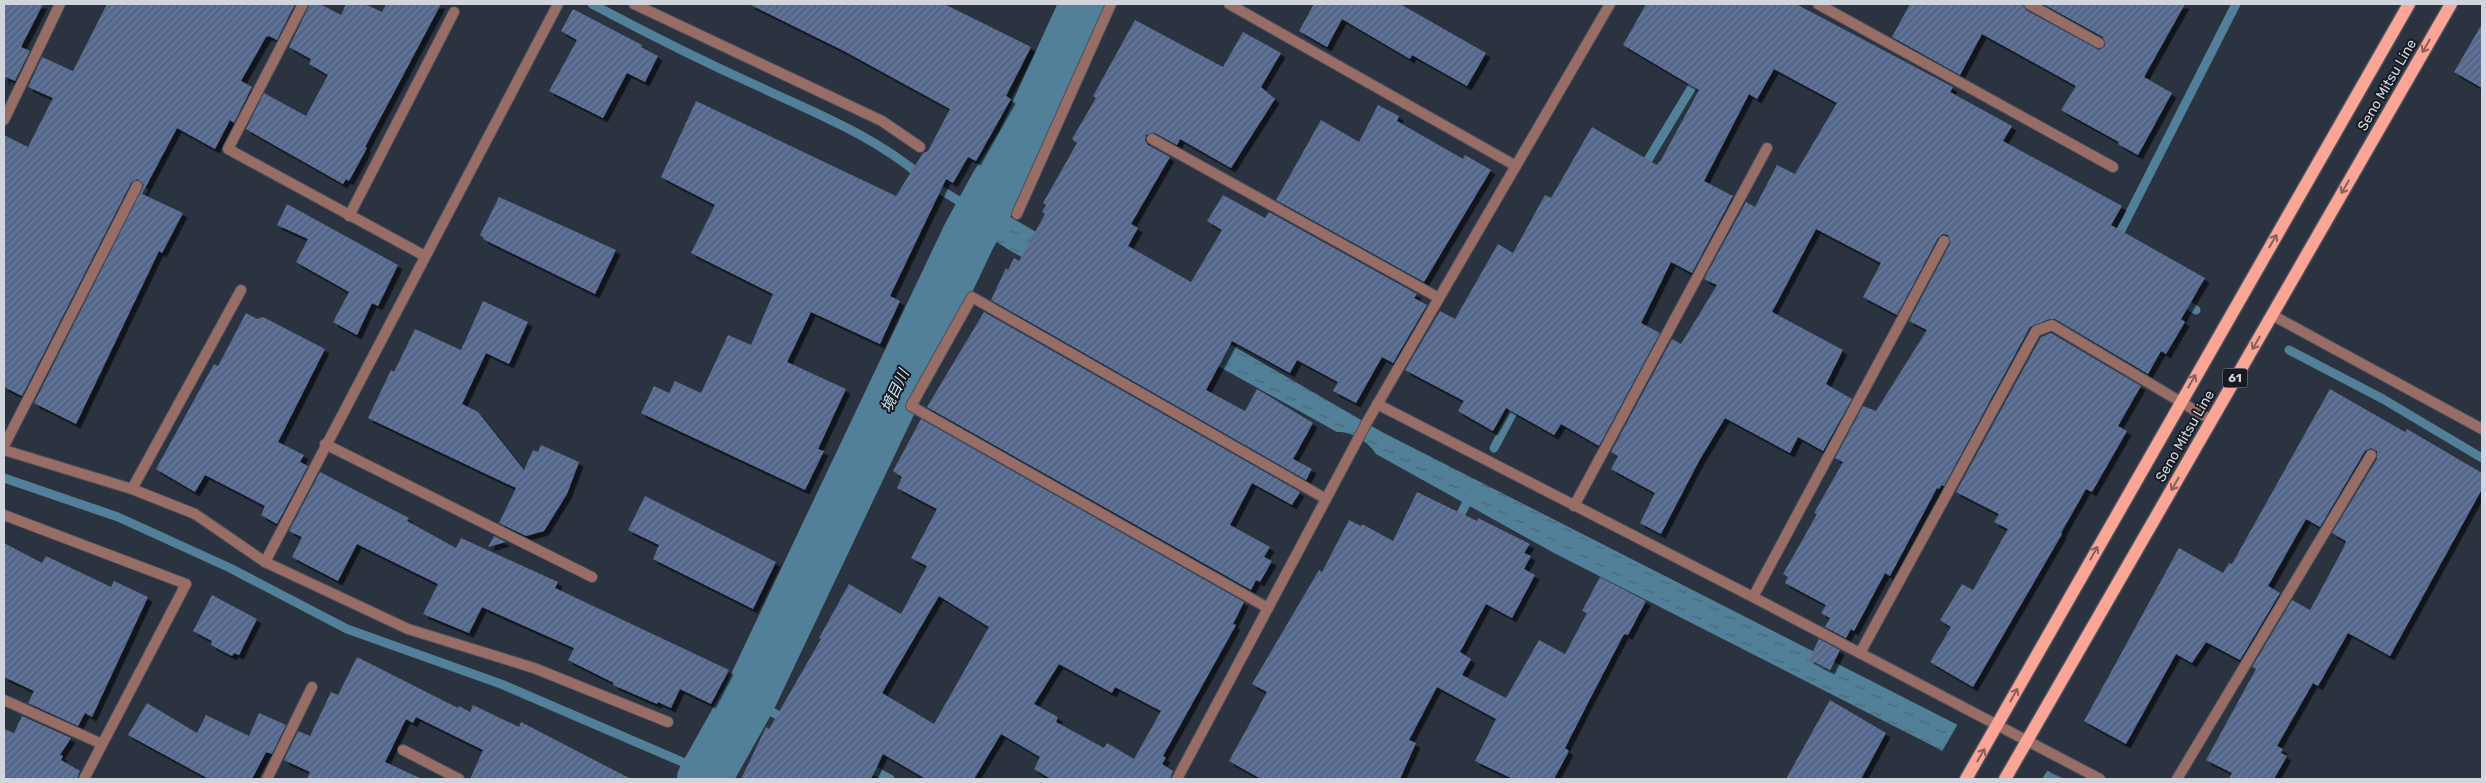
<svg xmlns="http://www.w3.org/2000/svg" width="2486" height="783" viewBox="0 0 2486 783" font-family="Rubik,'Noto Sans JP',sans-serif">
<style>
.water{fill:url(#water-ripples)}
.pier{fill:#2b3340}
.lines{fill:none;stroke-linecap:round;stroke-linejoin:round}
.stream{stroke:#518098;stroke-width:9}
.river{stroke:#518098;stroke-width:54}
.building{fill:url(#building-hatch);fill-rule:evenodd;filter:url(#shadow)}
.street-casing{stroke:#49505c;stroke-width:12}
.primary-casing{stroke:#49505c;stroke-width:15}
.street{stroke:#976d65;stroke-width:10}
.primary{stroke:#faa596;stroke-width:12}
.oneway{stroke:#88605b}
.labels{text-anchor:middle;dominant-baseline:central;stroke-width:4;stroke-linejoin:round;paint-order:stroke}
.shield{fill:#171a20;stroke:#999ea5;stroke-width:1}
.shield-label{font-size:12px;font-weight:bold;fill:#d1d6de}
.street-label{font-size:14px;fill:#d1d6de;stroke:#171a20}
.water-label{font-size:15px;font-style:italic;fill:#cbe8f7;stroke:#171a20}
</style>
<defs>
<pattern id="water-ripples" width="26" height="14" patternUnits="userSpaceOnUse" patternTransform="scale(1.25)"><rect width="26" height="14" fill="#518098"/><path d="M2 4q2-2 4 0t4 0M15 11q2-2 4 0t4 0" fill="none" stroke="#4a6676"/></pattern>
<pattern id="building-hatch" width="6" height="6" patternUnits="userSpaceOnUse" patternTransform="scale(1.25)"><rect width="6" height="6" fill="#54688c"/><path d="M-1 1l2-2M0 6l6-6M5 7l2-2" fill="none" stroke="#6c7d9c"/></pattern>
<filter id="shadow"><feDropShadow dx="4.5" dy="4.5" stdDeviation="0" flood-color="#0009"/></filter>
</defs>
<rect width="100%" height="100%" fill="#2b3340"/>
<path class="water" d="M986 203 1382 432 2064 779H1989L1937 748 1554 553 1376 454C1369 442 1351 431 1337 432L1009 250 974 227Z"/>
<path class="pier" d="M1959 722 2049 768 2042 779H1984L1941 753Z"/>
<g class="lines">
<g class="stream">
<path d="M592 4C648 34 704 62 762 88 817 114 874 136 921 176"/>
<path d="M1643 168 1698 77"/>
<path d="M931 184 990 220"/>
<path d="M2116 240 2236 4"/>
<path d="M2180 300 2196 310"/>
<path d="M2289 350 2383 399 2482 458"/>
<path d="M1494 448 1518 403"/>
<path d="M4 478 118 517 230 568 347 629 501 684 708 773"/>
<path d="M1456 523 1472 493"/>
<path d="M749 699 788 721"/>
<path d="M866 766 890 779"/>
</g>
<path class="river" d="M704 779 749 699 969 236 997 185 1023 144 1087 4"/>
</g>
<g class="building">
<path d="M4 4H43L21 47 30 51 15 81 6 77 4 82Z"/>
<path d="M107 4H295L277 40 269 36 266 37 241 81 252 87 234 123 230 120 215 149 177 128 142 194 183 213 162 253 159 251 76 424 34 403 144 185 137 179 131 183 22 396 4 387V135L28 147 53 98 28 87 42 57 73 71Z"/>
<path d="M310 4H320L341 15 346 4H365L382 12 386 4H441L365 147 367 148 349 181 346 179 343 184 246 129 264 93 306 116 328 75 309 64 311 59 289 47Z"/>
<path d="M749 4H944L1031 47 1006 96 1011 99 976 161 968 157 953 183 946 179 890 296 900 301 880 344 811 312 787 362 846 389 818 449 824 451 805 490 641 413 654 386 669 393 675 381 701 393 728 335 751 345 773 294 691 253 715 205 661 177 696 101 896 196 923 153 928 151 950 109 844 51Z"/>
<path d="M1314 4H1400L1486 53 1467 86 1412 55 1410 59 1342 19 1327 47 1299 31Z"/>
<path d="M1646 4H1796L1953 87 1950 92 2012 126 2003 141 2122 206 2111 225 2205 278 2181 319 2185 322 2166 354 2161 351 2148 374 2055 319H2050L2030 327 1944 486 1942 485 1939 489 1937 488 1890 576 1885 573 1854 631 1851 629 1846 638 1825 627 1830 618 1821 613 1826 605 1785 583 1788 577 1783 574 1817 514 1814 513 1843 462 1835 458 1863 406 1876 411 1927 330 1909 321 1950 244 1948 235 1943 234 1938 238 1897 315 1863 297 1881 263 1816 229 1772 312 1843 350 1826 384 1852 399 1823 451 1798 437 1790 453 1725 418 1699 461 1661 534 1640 523 1655 493 1611 469 1618 456 1611 452 1672 339 1681 344 1717 285 1704 279 1746 202 1755 207 1777 165 1795 174 1837 103 1774 69 1757 99 1749 94 1704 181 1733 196 1692 273 1671 262 1641 323 1660 333 1599 446 1561 424 1554 435 1506 408 1493 431 1458 411 1464 401 1405 370 1440 311 1455 319 1498 244 1513 253 1545 195 1551 198 1592 127 1657 165 1661 160 1699 90 1623 45Z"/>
<path d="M1910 4H2022L2026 10 2099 50 2105 46 2103 37 2043 4H2185L2144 77 2172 93 2138 155 2118 144 2119 142 2061 110 2076 86 1982 34 1960 75 1892 37Z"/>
<path d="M573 9 642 45 641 47 658 56 645 82 627 73 603 118 549 91 577 40 561 31Z"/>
<path d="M1135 20 1223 67 1243 32 1281 53 1261 87 1275 99 1231 168 1180 139 1177 145 1155 133 1146 135 1145 140 1148 145 1170 157 1131 224 1138 228 1128 246 1191 282 1222 230 1207 221 1223 195 1265 218 1269 212 1417 294 1414 298 1427 305 1393 363 1382 357 1356 403 1333 391 1338 382 1297 360 1290 373 1232 341 1206 390 1245 411 1257 389 1313 423 1293 459 1312 469 1306 480 991 300 1006 268 1008 270 1014 258 1019 261 1045 214 1042 212 1046 205 1043 203 1077 143 1072 139 1096 98 1093 96Z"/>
<path d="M2482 24V88L2454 72Z"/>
<path d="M1378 105 1399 116 1397 121 1463 159 1465 155 1491 170 1424 282 1276 200 1321 120 1359 142Z"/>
<path d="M499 197 616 250 595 294 483 239 484 238 480 235Z"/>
<path d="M287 204 398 265 378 306 372 303 357 335 333 322 349 292 296 262 308 239 277 225Z"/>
<path d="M483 301 528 322 509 364 486 353 462 404 478 412 524 470 533 450 538 452 541 445 579 462 567 494 544 531 526 536 499 523 516 488 368 418 391 370 394 372 415 329 461 350Z"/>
<path d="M984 312 1300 492 1292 505 1252 483 1230 525 1270 547 1264 557 1272 561 1260 582 1256 580 1251 590 927 407Z"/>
<path d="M246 313 257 319 263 317 325 349 278 442 304 455 300 462 308 466 277 524 261 515 265 506 205 475 195 492 156 469 214 364 218 366Z"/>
<path d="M2051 333 2141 386 2118 426 2127 431 2092 492 2086 489 2061 533 2062 534 1973 687 1930 662 1951 627 1940 620 1962 584 1973 590 2008 529 1994 522 1999 514 1956 492 2041 337Z"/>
<path d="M2330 389 2405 432 2407 429 2482 473V489L2390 656 2348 633 2318 686 2313 683 2277 746 2283 749 2281 753 2287 756 2274 779H2229L2232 773 2206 760 2256 669 2252 667 2292 600 2310 610 2344 547 2346 541 2332 533 2377 459V451L2371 448 2365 451 2320 527 2306 519 2268 586 2280 593 2240 660 2206 642 2192 663 2176 654 2126 744 2084 721 2179 548 2223 573 2229 563 2232 564Z"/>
<path d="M921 419 1244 602 1233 624 1236 625 1163 756 1166 758 1162 764 1173 771 1170 779H1051L1034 769 1040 757 1001 734 974 779H926L883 754 871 779H741L766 727 769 729 821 639 819 638 849 584 901 614 927 566 911 558 937 509 897 488 902 477 893 471ZM939 596 989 627 934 724 882 693ZM1059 664 1112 693 1115 687 1161 711 1134 759 1107 743 1104 748 1056 722 1058 717 1034 704Z"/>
<path d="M320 472 409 518 407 521 456 548 461 538 558 582 555 588 729 670 711 704 680 689 671 708 658 702 657 704 613 685 614 683 568 660 574 648 482 607 469 633 423 614 438 584 357 544 338 581 292 557 302 537 289 531Z"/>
<path d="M1417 492 1477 521 1478 518 1530 544 1524 553 1531 556 1524 569 1535 575 1512 618 1486 604 1460 652 1471 659 1462 675 1506 698 1539 640 1565 654 1587 613 1582 611 1600 577 1646 601 1628 635 1624 634 1590 699 1565 748 1569 751 1554 779H1513L1475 761 1496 719 1437 687 1409 740 1416 743 1400 779H1261L1229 761 1267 692 1252 684 1319 570 1322 572 1349 520 1361 526 1362 524 1393 541Z"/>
<path d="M645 496 776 562 753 609 653 559 659 545 628 530Z"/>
<path d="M494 536 506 542 488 547Z"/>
<path d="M4 543 42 563 46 556 111 587 114 581 148 597 92 717 85 713 78 726 28 703 34 691 4 677Z"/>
<path d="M212 595 257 619 239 655 234 653 232 656 211 645 212 641 193 631Z"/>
<path d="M1819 639 1840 650 1830 670 1809 659Z"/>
<path d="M357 657 458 708 459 706 470 712 473 705 519 727 521 722 631 779H470L483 750 416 717 413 723 406 719 385 762 422 779H307L310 772 284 760 298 731 310 736 331 692 338 695Z"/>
<path d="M1830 700 1886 733 1861 779H1786Z"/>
<path d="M147 703 197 733 206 715 249 736 259 713 286 725 272 754 266 752 252 779H209L128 735Z"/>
<path d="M22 716 71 738 60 755 63 756 61 760 80 771 77 779H4V729L14 733Z"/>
</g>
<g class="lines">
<g class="street-casing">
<g id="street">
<path d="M303 4 228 149 425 256"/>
<path d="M634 4 882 121 920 147"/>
<path d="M1229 4 1516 166"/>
<path d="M1818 4 2113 167"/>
<path d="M2029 4 2099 43"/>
<path d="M4 120 60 4"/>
<path d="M1152 139 1439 298"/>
<path d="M1017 214 1111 4"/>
<path d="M349 216 454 12"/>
<path d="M2272 315 2482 429"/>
<path d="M1377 404 1753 597 2100 779"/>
<path d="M325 444 592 577"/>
<path d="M4 446 137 186"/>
<path d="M4 450 132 489 195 514 265 562 408 629 534 668 668 722"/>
<path d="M132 489 241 290"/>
<path d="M1574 506 1767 148"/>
<path d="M4 515 186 584 84 779"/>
<path d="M265 562 558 4"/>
<path d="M1753 597 1944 241"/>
<path d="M1268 608 911 406 972 297 1326 499"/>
<path d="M1860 653 2036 331 2052 325 2211 420"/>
<path d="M4 700 102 744"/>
<path d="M403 750 459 779"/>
<path d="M267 779 312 687"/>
<path d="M1177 779 1367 422 1610 4"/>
<path d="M2177 779 2371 455"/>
</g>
</g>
<g class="primary-casing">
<g id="primary">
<path d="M1966 779 2409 4"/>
<path d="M2005 779 2451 4"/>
</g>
</g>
<use href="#street" class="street"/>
<use href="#primary" class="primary"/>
</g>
<defs><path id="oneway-shaft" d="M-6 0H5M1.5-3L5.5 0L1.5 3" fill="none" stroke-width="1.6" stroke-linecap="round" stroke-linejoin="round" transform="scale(1.25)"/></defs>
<g class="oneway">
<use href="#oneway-shaft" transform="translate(2426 46) rotate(120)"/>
<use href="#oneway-shaft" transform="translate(2345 187) rotate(120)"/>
<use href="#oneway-shaft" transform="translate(2273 241) rotate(-60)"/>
<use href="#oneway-shaft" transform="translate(2256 343) rotate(120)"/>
<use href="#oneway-shaft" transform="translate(2192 381) rotate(-60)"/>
<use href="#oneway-shaft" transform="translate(2175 484) rotate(120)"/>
<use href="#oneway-shaft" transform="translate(2094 553) rotate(-61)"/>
<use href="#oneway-shaft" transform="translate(2014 695) rotate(-61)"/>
<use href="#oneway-shaft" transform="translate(1981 755) rotate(-60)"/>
</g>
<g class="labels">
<rect class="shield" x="2222.5" y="368.5" width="25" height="19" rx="4"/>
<g class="shield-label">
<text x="2235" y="378">61</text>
</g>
<g class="street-label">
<text transform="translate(2387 85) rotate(-60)">Seno Mitsu Line</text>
<text transform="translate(2185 436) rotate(-60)">Seno Mitsu Line</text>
</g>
<g class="water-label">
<text transform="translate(895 391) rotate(-65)">境目川</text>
</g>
</g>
<rect width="2486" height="783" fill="none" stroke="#d1d6de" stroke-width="10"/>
</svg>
